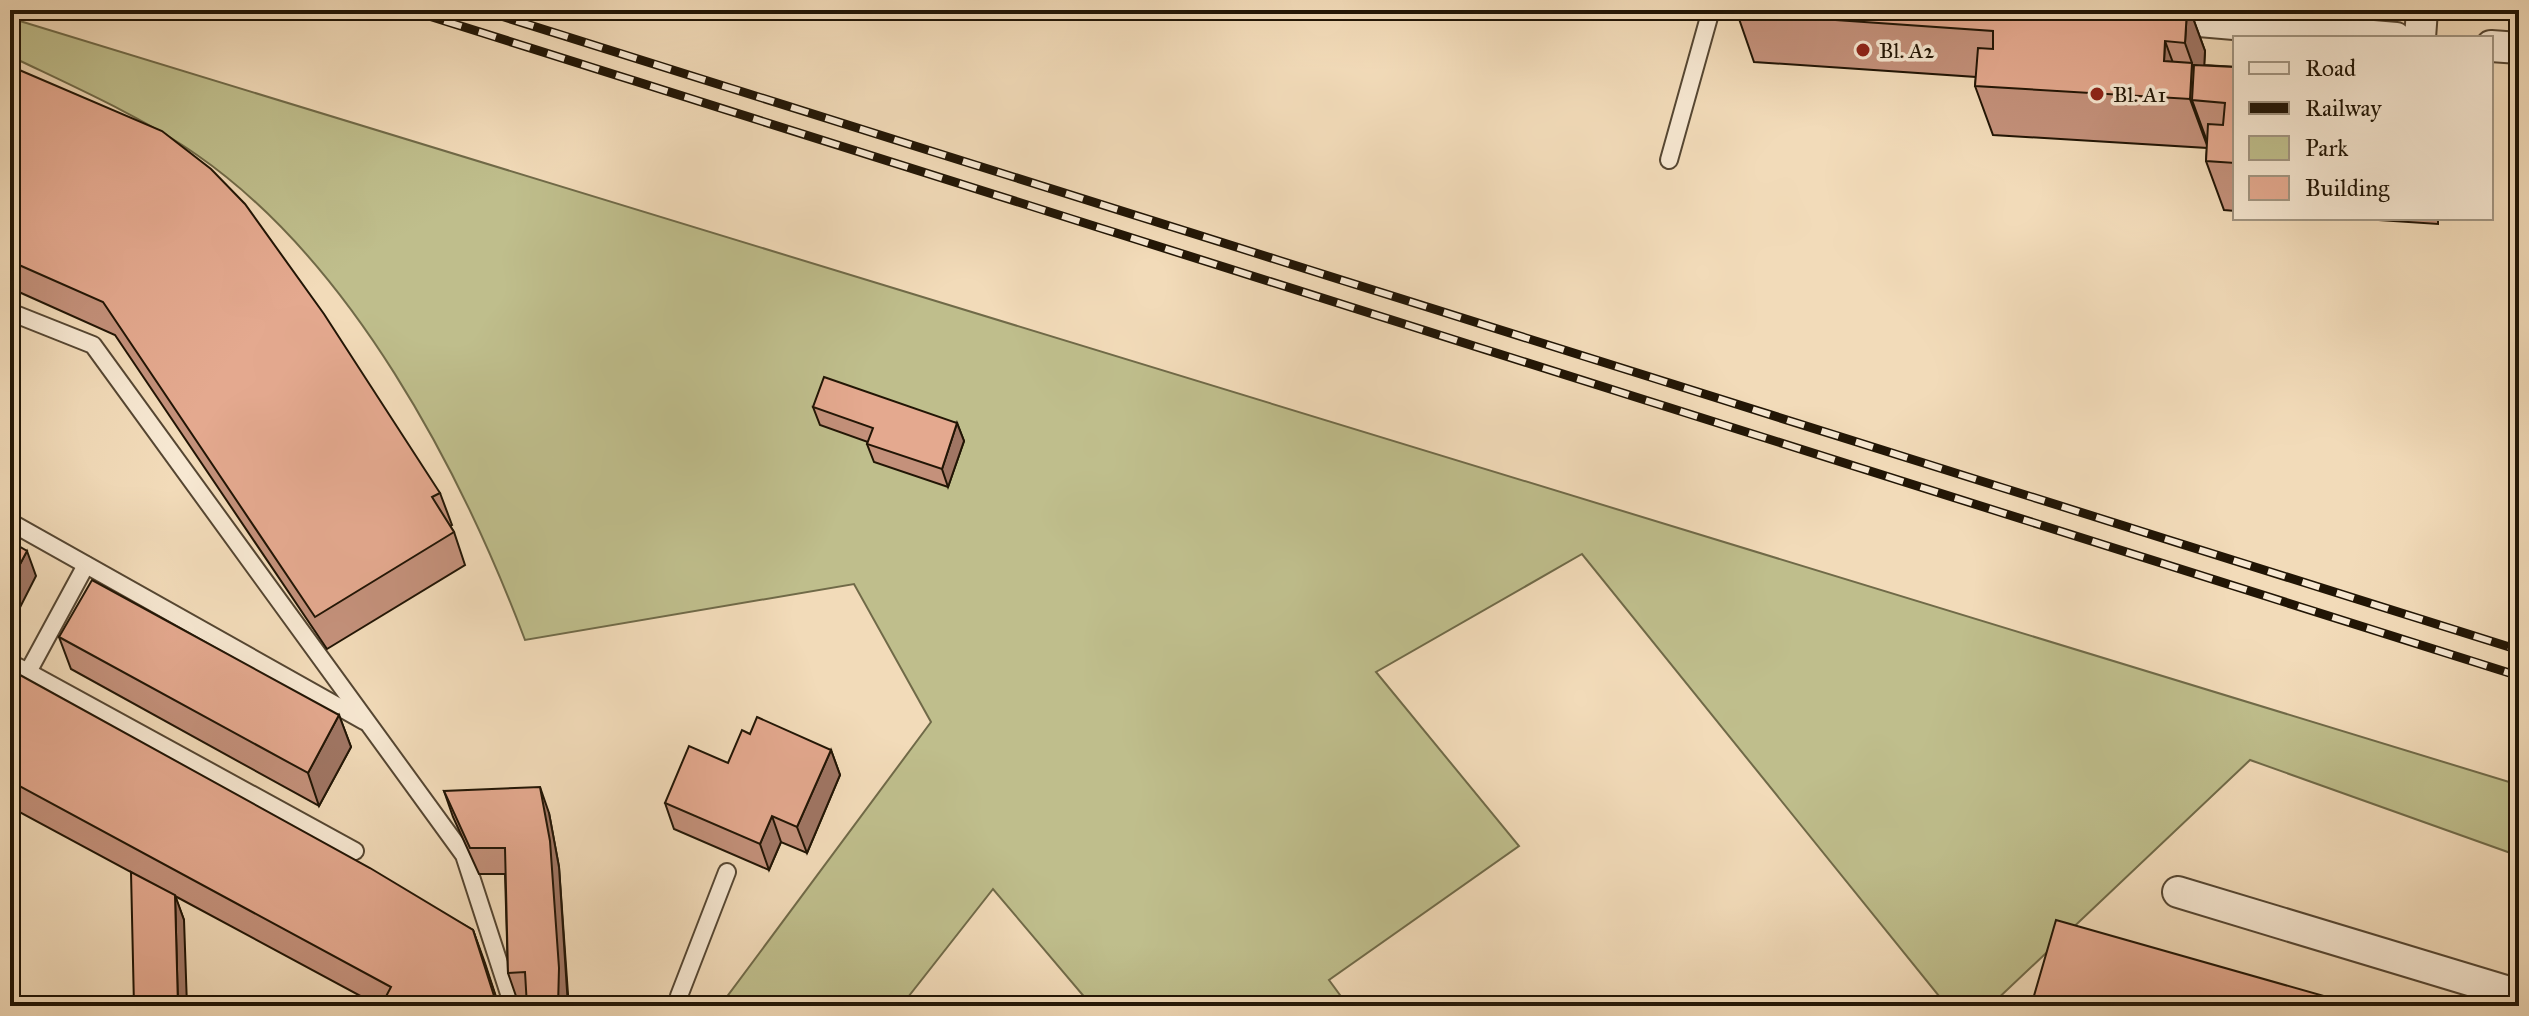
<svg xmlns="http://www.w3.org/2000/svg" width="2529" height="1016" viewBox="0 0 2529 1016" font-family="'IM FELL Great Primer',serif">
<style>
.green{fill:#bfbe8c;stroke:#706a48;stroke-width:2}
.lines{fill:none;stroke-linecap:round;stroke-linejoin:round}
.lane-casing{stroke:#554632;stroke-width:20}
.street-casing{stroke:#554632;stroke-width:34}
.lane{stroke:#f7e8d2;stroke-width:16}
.street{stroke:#f7e8d2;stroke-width:30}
.rail-casing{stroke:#211505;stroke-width:9}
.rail{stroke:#f7e8d2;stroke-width:6;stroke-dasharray:18;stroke-linecap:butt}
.wall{fill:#c4917b;stroke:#211505;stroke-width:2}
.shaded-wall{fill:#a07664;stroke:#211505;stroke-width:2}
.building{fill:#e4a98f;stroke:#211505;stroke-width:2}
.poi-dot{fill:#8f2418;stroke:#f7e8d2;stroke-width:3}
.labels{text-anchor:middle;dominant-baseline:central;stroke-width:7;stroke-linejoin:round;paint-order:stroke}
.poi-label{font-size:22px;fill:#211505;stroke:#f7e8d2;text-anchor:start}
</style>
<rect width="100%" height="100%" fill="#f2dbb9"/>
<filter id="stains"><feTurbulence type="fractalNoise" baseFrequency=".0025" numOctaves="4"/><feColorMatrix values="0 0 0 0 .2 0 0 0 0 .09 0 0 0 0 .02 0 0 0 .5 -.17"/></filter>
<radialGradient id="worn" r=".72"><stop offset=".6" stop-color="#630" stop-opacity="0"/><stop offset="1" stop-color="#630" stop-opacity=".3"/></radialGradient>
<path class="green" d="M10 18 2519 785V856L2250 760 1990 1006H1947L1582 554 1376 672 1519 846 1329 980 1348 1006H1092L993 889 901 1006H729L726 998 931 722 854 584 525 640C460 468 351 262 197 155 143 117 70 85 10 56Z"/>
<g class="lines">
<g class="lane-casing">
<g id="lane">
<path d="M1669 160 1711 10"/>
<path d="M10 312 93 345 464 855 513 1006"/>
<path d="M10 522 364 721"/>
<path d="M10 663 28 672 86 565"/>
<path d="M28 672 355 851"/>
<path d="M685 1006 679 996 727 872"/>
</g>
</g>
<g class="street-casing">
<g id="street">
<path d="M2159 10 2176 19 2396 38"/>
<path d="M2420 38 2422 10"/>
<path d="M2491 46 2519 48"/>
<path d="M2178 892 2519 995"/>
</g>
</g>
<use href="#lane" class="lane"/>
<use href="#street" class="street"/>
<g class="rail-casing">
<g id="rail">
<path d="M410 10 2519 676"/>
<path d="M482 10 2519 650"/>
</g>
</g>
<use href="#rail" class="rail"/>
</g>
<g class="wall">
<path d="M2190 10 2205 51 2204 65 2235 67V211L2224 210 2206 161 2207 148 1993 135 1975 86 1976 77 1754 62 1737 13Z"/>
<path d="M10 66 440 493 452 525 450 526 454 532 465 565 327 649 115 335 10 288Z"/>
<path d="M2348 218H2438V224Z"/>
<path d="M813 407 957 423 964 441 948 487 874 462 867 444 868 442 820 425Z"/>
<path d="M59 637 339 715 351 747 319 806 71 669Z"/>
<path d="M10 673 473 930 499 1006H379L175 896 184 920 131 872 10 807Z"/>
<path d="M750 734 831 750 840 775 807 853 781 842 769 870 674 829 665 803 728 763Z"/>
<path d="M444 791 549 813 559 867 568 994 517 999 508 973 505 874H479L453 817Z"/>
</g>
<g class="shaded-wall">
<path d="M2187 10H2190L2205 51 2203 91 2192 100 2208 144V148L2190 99 2192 63 2185 43Z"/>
<path d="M2165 41 2183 90 2164 61Z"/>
<path d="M957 423 964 441 948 487 942 469Z"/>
<path d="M27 551 36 576 10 627V583Z"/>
<path d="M339 715 351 747 319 806 308 773Z"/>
<path d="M831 750 840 775 807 853 797 827Z"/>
<path d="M540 787 549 813 559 867 568 1006H558Z"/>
<path d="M772 816 781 842 769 870 760 844Z"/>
<path d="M175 895 184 920 187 1006H178Z"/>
<path d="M473 930 485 963 499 1006H491Z"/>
</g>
<g class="building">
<path d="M1737 10H2187L2185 43 2165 41 2164 61 2192 63 2190 99 1975 86 1978 48 1993 49V31L1737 13Z"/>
<path d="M2194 65 2235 67V163L2206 161 2208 124 2223 125 2225 103 2192 100Z"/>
<path d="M10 66 162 131 211 169 245 204 324 314 440 493 432 497 454 532 315 617 103 302 10 261Z"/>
<path d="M824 377 957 423 942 469 867 444 873 428 813 407Z"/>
<path d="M10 541 27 551 10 583Z"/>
<path d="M92 580 339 715 308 773 59 637Z"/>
<path d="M11 670 370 868 473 930 495 999 491 1006H381L391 987 10 781V673Z"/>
<path d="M757 717 831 750 797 827 772 816 760 844 665 803 689 746 728 763 742 730 750 734Z"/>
<path d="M540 787 550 841 559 968 558 1006H527L525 972 508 973 505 848H470L444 791Z"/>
<path d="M131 872 175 895 178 1006H134Z"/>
<path d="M2056 920 2359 1006H2031Z"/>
<path d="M261 998 276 1006H257Z"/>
</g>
<g class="poi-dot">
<circle cx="1863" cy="50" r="8"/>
<circle cx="2097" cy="94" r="8"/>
</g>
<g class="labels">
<g class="poi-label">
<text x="1879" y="50">Bl. A2</text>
<text x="2113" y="94">Bl. A1</text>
</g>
</g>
<rect width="2529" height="1016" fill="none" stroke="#f2dbb9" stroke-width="40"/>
<rect x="12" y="12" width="2505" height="992" fill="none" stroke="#211505" stroke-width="4"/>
<rect x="20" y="20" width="2489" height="976" fill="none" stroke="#211505" stroke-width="2"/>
<rect x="2233" y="36" width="260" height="184" fill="#f7e8d2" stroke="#a19480" stroke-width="2"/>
<rect x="2249" y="62" width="40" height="12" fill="#f7e8d2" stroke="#a19480" stroke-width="2"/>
<text x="2305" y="76" font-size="24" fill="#211505">Road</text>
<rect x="2249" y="102" width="40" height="12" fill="#211505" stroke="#a19480" stroke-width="2"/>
<text x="2305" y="116" font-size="24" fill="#211505">Railway</text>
<rect x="2249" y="136" width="40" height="24" fill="#bfbe8c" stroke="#a19480" stroke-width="2"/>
<text x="2305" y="156" font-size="24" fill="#211505">Park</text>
<rect x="2249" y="176" width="40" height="24" fill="#e4a98f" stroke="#a19480" stroke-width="2"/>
<text x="2305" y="196" font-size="24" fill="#211505">Building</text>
<rect width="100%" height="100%" filter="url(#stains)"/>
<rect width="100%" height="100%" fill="url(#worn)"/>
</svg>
